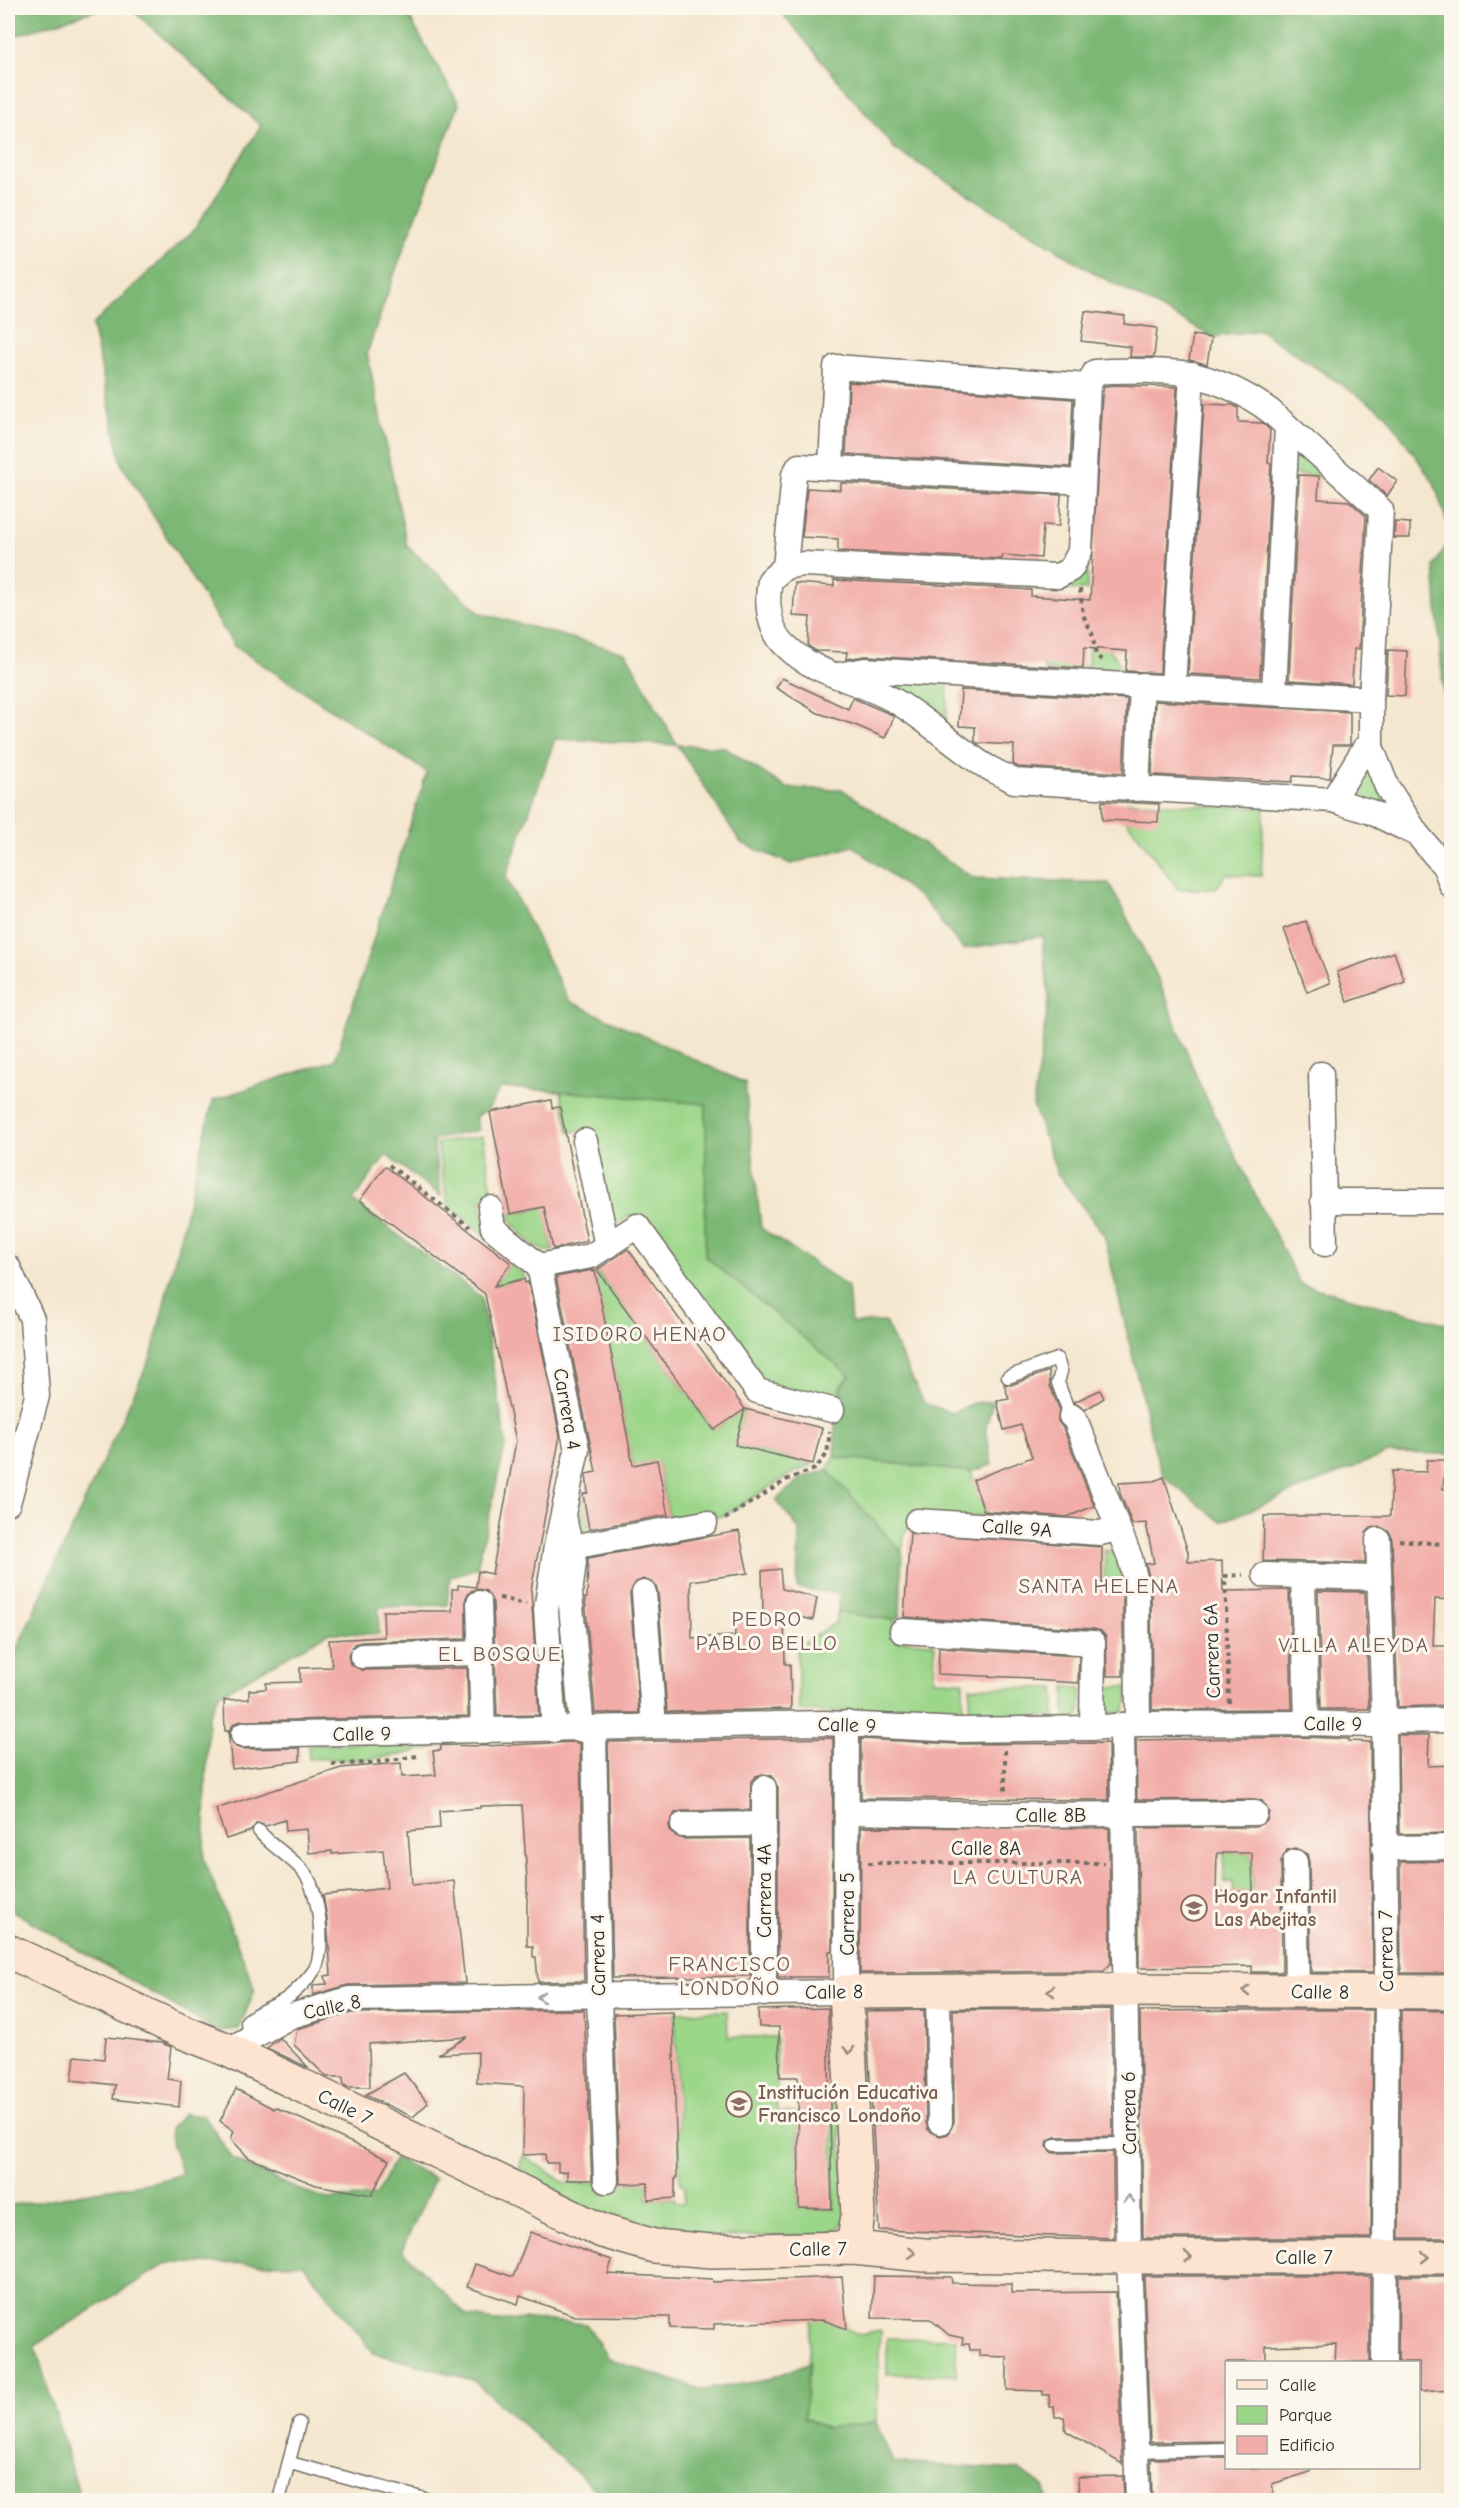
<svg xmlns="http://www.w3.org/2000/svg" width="1459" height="2508" viewBox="0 0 1459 2508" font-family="'Comic Neue',sans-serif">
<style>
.green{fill:#9bd689;stroke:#63805a;stroke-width:1.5}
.forest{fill:#7cb775;stroke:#547150;stroke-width:1.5}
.building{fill:#f2ada8;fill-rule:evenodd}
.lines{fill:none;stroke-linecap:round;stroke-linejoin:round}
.lane-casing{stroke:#726d64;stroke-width:15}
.street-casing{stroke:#726d64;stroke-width:27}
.secondary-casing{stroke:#726d64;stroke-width:36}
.path{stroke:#726d64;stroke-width:4;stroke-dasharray:4.5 4.5;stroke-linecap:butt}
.lane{stroke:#fff;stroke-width:12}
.street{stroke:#fff;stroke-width:24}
.secondary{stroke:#fde4d1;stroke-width:33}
.oneway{stroke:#94887e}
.oneway2{stroke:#a0a0a0}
.labels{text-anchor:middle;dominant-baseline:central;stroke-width:6;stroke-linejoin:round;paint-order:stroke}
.street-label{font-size:20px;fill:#2b2b2b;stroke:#fbf7ec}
.education-label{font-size:20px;font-weight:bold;fill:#785e54;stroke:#fbf7ec;text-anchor:start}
.neighbourhood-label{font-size:21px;letter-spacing:1.5px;fill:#715857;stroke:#fbf7ec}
</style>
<rect width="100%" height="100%" fill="#fbf7ec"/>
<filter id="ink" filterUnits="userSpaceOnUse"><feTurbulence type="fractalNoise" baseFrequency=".0167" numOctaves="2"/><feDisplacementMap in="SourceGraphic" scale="12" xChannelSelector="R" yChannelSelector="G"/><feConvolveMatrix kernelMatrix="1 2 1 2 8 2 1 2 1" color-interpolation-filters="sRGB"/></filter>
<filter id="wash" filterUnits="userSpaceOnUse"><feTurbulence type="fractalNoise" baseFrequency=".008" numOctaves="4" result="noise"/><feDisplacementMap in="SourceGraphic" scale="24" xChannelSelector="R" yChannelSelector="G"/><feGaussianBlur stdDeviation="1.35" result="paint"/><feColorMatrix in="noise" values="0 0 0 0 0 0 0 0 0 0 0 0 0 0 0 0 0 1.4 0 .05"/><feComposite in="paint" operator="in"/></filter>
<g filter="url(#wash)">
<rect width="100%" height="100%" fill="#f5e7cf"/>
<g class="green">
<path d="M1292 446 1319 470V476L1288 474Z"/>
<path d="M1088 554 1087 590 1028 588 1027 583Z"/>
<path d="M1113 610 1110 653 1114 654 1122 672 1121 674 1044 670V664L1088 666 1089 612Z"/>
<path d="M866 677 948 681 946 725Z"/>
<path d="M1367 760 1390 812 1346 794Z"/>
<path d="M1127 802 1264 808 1261 876 1226 874 1216 889H1178L1126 820Z"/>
<path d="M561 1091 706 1104 705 1256 851 1376 841 1385 838 1400 766 1383 756 1373 638 1216H629L613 1227 586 1130 569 1132Z"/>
<path d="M483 1136 493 1197 480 1200 486 1233 484 1235 448 1205 437 1143Z"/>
<path d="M545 1207 553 1251C537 1254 516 1230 509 1216L510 1214Z"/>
<path d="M511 1263 524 1273V1279L494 1286Z"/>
<path d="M594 1269 609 1286 714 1430 745 1409 736 1445 813 1464 787 1476 723 1516 669 1517 657 1461 633 1465Z"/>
<path d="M835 1457 971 1472 986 1515 912 1527 905 1532 902 1552 827 1470Z"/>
<path d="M580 1494H583L591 1538 574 1532Z"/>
<path d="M1105 1550 1111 1551 1116 1556 1127 1588 1104 1589Z"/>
<path d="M563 1551 575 1725 562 1717 554 1613Z"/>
<path d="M838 1612 894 1620 895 1640 932 1643 935 1645 934 1680 963 1681V1716L799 1711 797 1648 835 1623Z"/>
<path d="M970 1687 1055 1688V1717L970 1715Z"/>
<path d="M1065 1687 1081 1688V1710L1077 1719H1065Z"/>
<path d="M1105 1687H1128V1700L1123 1713 1112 1714 1105 1701Z"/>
<path d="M449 1740 451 1744C419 1751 388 1758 355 1760 339 1760 325 1757 309 1759L308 1745Z"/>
<path d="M1224 1853H1252L1253 1892 1234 1891 1233 1882H1224Z"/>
<path d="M727 2011 728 2037H776L777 2112 798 2113 799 2208 834 2209 831 2012 847 2215 840 2227 827 2235 711 2237 645 2229 607 2221 517 2178 523 2155 565 2183H648V2200L675 2198V2202L684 2203 685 2185 680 2184 675 2012Z"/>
<path d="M812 2313 860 2335 880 2331 876 2422 826 2429 804 2417Z"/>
<path d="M887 2338 956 2339V2375L887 2374Z"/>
</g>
<g class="forest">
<path d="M8 8H103L8 38Z"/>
<path d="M130 8H404L459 104 395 272 367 353 407 546 480 613 626 653 677 745 724 747 786 788 843 790 974 878 1109 883 1157 976 1200 1085 1300 1284 1451 1325V1454L1388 1453 1221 1522 1164 1477 1155 1452 1104 1235 1057 1173 1033 1105 1049 999 1042 936 963 949 924 901 853 846 791 864 741 843 677 745 555 739 506 877 569 1001 745 1083 761 1228 848 1287 851 1323 885 1322 924 1403 952 1413 974 1403 993 1401 986 1427 992 1465 971 1472 835 1457V1418L841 1385 850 1376 705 1256 706 1104 561 1091 500 1088 488 1109 475 1117 479 1130 433 1140 441 1196 386 1155 353 1201 481 1297 506 1443 477 1568 450 1577 447 1605 379 1607V1634L329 1633 218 1695 208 1718 204 1859 255 1989 239 2029 217 2031 8 1908V1668L152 1354 213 1100 335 1060 427 772 234 646 122 465 92 325 194 230 261 126Z"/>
<path d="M778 8H1451V535L1434 483 1387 415 1259 330 1213 337 1096 274 895 149Z"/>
<path d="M1451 538V794L1434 566Z"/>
<path d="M827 1470 902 1552 900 1617 894 1620 838 1612 840 1594 797 1588 799 1529 776 1500 803 1477Z"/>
<path d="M183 2114 204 2116 233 2159 292 2187 328 2199 376 2196 395 2158 435 2178 402 2250 467 2316 494 2321 529 2319 586 2324 608 2359 703 2390 767 2380 810 2362 804 2418 826 2428 876 2422 893 2463 1019 2470 1045 2487 1046 2500H607L473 2380 374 2353 303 2264 167 2263 35 2345 81 2500H8V2205C36 2204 62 2196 90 2192 122 2187 151 2184 182 2174L171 2142 170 2129Z"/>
</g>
<g id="blocks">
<g class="building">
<path d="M1085 311 1125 316 1124 324 1157 328 1154 357H1130L1131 347 1081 341Z"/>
<path d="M1193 335 1211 338 1207 364 1189 360Z"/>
<path d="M849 382 1073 399 1070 467 846 454Z"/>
<path d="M1117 385 1177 387 1160 673 1126 671 1127 651 1084 648 1083 668 866 656 846 659 847 652 816 651 808 646 810 617 793 616 795 583 834 586V580L1000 588 1031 590V596L1090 600 1102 396 1104 386Z"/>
<path d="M1204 404 1233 405 1238 408V422L1263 423 1270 430 1268 463 1271 464 1260 678 1188 674Z"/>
<path d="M1378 467 1397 481 1387 496 1369 480Z"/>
<path d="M1299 475 1319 476 1318 499 1349 501 1366 516 1359 649H1354L1352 684 1289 680Z"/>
<path d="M841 483 1061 495 1059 526 1043 525 1041 558 1002 555V559L838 551V539L802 537 807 488 841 490Z"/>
<path d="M1395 522 1410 523V538H1394Z"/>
<path d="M1388 650 1407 651 1405 696 1386 695Z"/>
<path d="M782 678 848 709 853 698 890 714 894 717 885 738 855 725 818 713 776 688Z"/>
<path d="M961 690 1127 699 1123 773 1018 767 1013 764 1014 745 977 743 975 741V727L959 726Z"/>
<path d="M1155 701 1350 712V745H1333L1330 778 1293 776 1292 782 1152 775Z"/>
<path d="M1102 801 1159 804 1158 822 1102 820Z"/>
<path d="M1306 921 1330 983 1307 992 1284 929Z"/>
<path d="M1394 952 1405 982 1348 1002 1337 972Z"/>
<path d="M551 1100 552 1108 560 1107 587 1241 553 1249 544 1207 510 1214 490 1112Z"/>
<path d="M385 1166 511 1263 494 1286 524 1279 525 1283 528 1282 560 1436 531 1590 539 1715 497 1716 493 1603 486 1591 478 1589 471 1591 466 1597V1639L362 1642 354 1644 348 1656 350 1664 362 1670 467 1668 468 1716 242 1721 235 1723 230 1729 229 1736 236 1747 243 1749 300 1748V1761L232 1769 228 1731H225L224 1700 249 1699V1690L266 1689V1683L300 1682V1668L332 1667 329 1640 384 1637 383 1611H452V1589H458V1585L476 1587 478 1571 492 1574 516 1441 485 1294 360 1200Z"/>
<path d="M628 1249 745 1409 714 1430 597 1270Z"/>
<path d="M593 1270V1272L595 1271 633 1465 657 1460 668 1515 589 1529 583 1494 588 1493 586 1474 596 1472 556 1277Z"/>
<path d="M1049 1371 1050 1386 1059 1408 1058 1421 1063 1428 1094 1506 1067 1517 984 1511 973 1480 1032 1457 1021 1425 1004 1430 997 1401 1009 1399 1004 1384 1011 1385Z"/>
<path d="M1100 1390 1104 1398 1085 1410 1074 1402Z"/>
<path d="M745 1409 822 1428 813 1464 735 1445Z"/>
<path d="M1427 1460H1445L1443 1489H1452V1600L1435 1599 1433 1646H1452V1705L1398 1707 1392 1540 1390 1532 1378 1526 1371 1528 1366 1533 1365 1563 1263 1561 1264 1516H1390L1392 1471 1426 1472Z"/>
<path d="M1164 1477 1188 1552V1562L1222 1561 1223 1591 1289 1590 1292 1709 1152 1710 1151 1586 1146 1564 1154 1563 1146 1523 1132 1524 1120 1493 1119 1483 1154 1481Z"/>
<path d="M739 1531 748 1573 691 1581 692 1638 735 1636 734 1614 763 1612 762 1571 780 1569 782 1589 817 1598 813 1620 784 1613 785 1664H790L791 1709 667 1712 658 1592 655 1585 644 1579 636 1582 630 1594 639 1713H595L585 1598H587L588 1558Z"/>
<path d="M910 1533 1102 1547V1589H1123V1676H1107L1106 1637 1101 1631 1094 1629 904 1617Z"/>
<path d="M1318 1591 1365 1592 1369 1709H1321Z"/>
<path d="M939 1648 1079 1656 1078 1683 1032 1680V1678L938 1674Z"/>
<path d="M1398 1735H1429L1428 1766 1452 1765V1833L1399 1834Z"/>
<path d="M1307 1737 1349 1739V1741L1370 1742 1373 1973 1311 1972 1309 1862 1307 1854 1295 1848 1287 1850 1281 1862 1282 1972H1252V1966L1139 1968 1138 1828 1255 1827 1267 1820 1269 1812 1262 1801 1255 1799 1137 1800 1136 1740ZM1217 1853H1252L1253 1892 1216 1891Z"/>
<path d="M833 1738 832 1951H829V1977H778V1788L772 1776 763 1774 756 1776 751 1781 750 1810 682 1811 675 1813 669 1825 671 1833 683 1839 750 1838V1976L613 1978 608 1742Z"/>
<path d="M861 1739 958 1744 1108 1743 1109 1800 861 1798Z"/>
<path d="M575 1742 580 1744 584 1981 538 1982 536 1957H533V1946H527V1879L522 1805 480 1806V1808L439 1811 440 1828 408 1831 412 1885 454 1881 465 1983 348 1985 313 1995V1985L327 1984 325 1976 331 1975 327 1918 323 1895 387 1888 383 1850 332 1854V1851L309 1853 307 1829 286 1831 285 1820 266 1826 257 1823 251 1831 226 1839 216 1809 341 1768 401 1763 402 1777 436 1775 433 1751 441 1750V1745L483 1746Z"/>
<path d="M861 1827 1109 1828 1111 1963 1104 1971 860 1973Z"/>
<path d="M1452 1861V1973H1401L1400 1862Z"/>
<path d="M828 2008 832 2209 799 2208 798 2077H780L779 2027H759L758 2010Z"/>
<path d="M1111 2009 1113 2136 1055 2137 1048 2140 1047 2146 1050 2152 1055 2153 1113 2152 1114 2238 879 2230 866 2011 924 2010 926 2122 928 2130 940 2136 948 2134 954 2122 953 2010Z"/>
<path d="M584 2010 592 2180H567V2171L558 2172V2163H546L545 2154 523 2155 524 2086 477 2083 478 2052 438 2054 467 2037 369 2044 370 2087H348L344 2085 343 2077H327L294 2045 297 2029 351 2013Z"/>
<path d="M1253 2010H1373L1371 2238H1143L1140 2011Z"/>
<path d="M1401 2010 1452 2011V2238H1399Z"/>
<path d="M673 2012 677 2178 675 2179V2198L648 2200V2183L620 2184 614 2014Z"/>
<path d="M106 2037 162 2043 171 2047 167 2079 181 2081 179 2107 113 2099 115 2085 72 2080 75 2056 104 2059Z"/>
<path d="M280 2038 309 2068 267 2048Z"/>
<path d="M404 2073 428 2103 413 2117 365 2095Z"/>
<path d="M236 2089 274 2109 275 2107 389 2160 372 2195 316 2185 249 2158 231 2139 234 2131 220 2121Z"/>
<path d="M530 2232 612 2260 608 2274 712 2279 713 2282 842 2277 847 2329 823 2320 714 2324V2329L670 2328V2317L575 2316 520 2296 518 2304 467 2287 475 2264 513 2277Z"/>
<path d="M874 2276 951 2277 952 2283 1011 2284V2293L1116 2292 1122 2464 1066 2431 1064 2417H1055L1054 2407H1050L1049 2395H1043V2391L1007 2390V2357L979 2356V2350H970L969 2344H962L963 2338 949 2335 930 2319 872 2318Z"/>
<path d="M1144 2276H1370V2362H1335L1336 2344 1266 2346V2362H1227V2441L1150 2442Z"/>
<path d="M1399 2276H1452V2390L1419 2392V2362H1398Z"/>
<path d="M1227 2457V2468H1310V2472L1272 2484 1274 2494 1250 2500H1152L1151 2459Z"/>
<path d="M1123 2476 1124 2500H1079L1078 2477Z"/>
</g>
</g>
</g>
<g filter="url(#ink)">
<use href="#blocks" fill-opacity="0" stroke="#726d64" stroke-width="1.5"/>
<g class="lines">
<g class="lane-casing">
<g id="lane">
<path d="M1008 1377 1057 1359 1061 1371 1058 1383 1066 1404"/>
<path d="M249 2040 247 2021C260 2009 277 2007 290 1996 298 1989 309 1978 315 1969 326 1947 319 1889 303 1871 290 1856 272 1847 259 1831"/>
<path d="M1055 2145 1129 2144"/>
<path d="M1136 2451 1226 2449"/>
<path d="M290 2463 429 2500"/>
<path d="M279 2500 299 2423"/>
</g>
</g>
<g class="street-casing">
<g id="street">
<path d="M831 466 836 367 1088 386"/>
<path d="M785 567 794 475 799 466 1083 482"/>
<path d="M838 675 865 670 1371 699"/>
<path d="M1173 687 1192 374"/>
<path d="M1274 692 1287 426"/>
<path d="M1137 789 1142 685"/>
<path d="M1333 800 1364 749 1371 747"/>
<path d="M1417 834 1371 812 1333 800 1014 781C1003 775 992 770 982 764 952 744 927 720 897 702 862 681 817 676 787 647 768 630 766 603 770 580L785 567 804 564 1058 576 1071 569 1080 551 1088 386 1095 372C1116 370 1175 370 1194 375 1221 382 1248 395 1270 411L1381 510 1371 699V747L1387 787 1417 834 1445 867 1452 886"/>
<path d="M1321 1074 1325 1244"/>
<path d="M585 1141 607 1246"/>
<path d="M1323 1201H1452"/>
<path d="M490 1208 493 1228 539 1266 591 1256 637 1226 757 1391 832 1410"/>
<path d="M539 1266 577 1450 556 1546 546 1610 554 1730"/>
<path d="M8 1267 32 1319 37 1396 8 1503"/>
<path d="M1071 1416 1075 1419 1130 1558 1137 1586 1138 1724"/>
<path d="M917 1521 1100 1533 1117 1529"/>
<path d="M565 1522 574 1562 570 1594 582 1730"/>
<path d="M1378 1540 1384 1721 1387 1993 1384 2362"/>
<path d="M571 1547 705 1523"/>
<path d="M1265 1575 1379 1578"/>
<path d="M1303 1577 1307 1723"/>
<path d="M644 1593 654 1726"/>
<path d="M479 1603 483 1732"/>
<path d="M902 1631 1093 1643 1092 1728"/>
<path d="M362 1656 479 1653"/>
<path d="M1122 1725 1129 2257 1138 2500"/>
<path d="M594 1730 599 1997 606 2181"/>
<path d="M243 1735 824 1723 958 1730 1092 1728 1138 1724 1307 1723 1372 1725 1384 1721 1452 1720"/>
<path d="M847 1812 1006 1815 1255 1813"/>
<path d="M683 1825 764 1824"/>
<path d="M1384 1848 1452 1847"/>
<path d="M1295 1862 1297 1991"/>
<path d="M938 1991 940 2122"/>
<path d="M764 1994V1788"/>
<path d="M228 2050 291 2016 349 1999 846 1992 847 1723"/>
</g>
</g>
<g class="secondary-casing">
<g id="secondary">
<path d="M8 1951 183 2032 228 2050 602 2231 654 2246 711 2251 853 2248 924 2255 1129 2257H1452"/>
<path d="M853 2248 858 2215 846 1992 1127 1990 1452 1992"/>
</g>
</g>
<g class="path">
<path d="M1080 589 1083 615 1092 633 1096 655 1104 662"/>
<path d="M389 1165 470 1227"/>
<path d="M725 1519 788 1479 815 1469 827 1454 830 1431"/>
<path d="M1399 1540 1441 1544"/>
<path d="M499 1598C509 1599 516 1603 526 1604"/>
<path d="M1229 1703 1225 1576 1243 1575"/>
<path d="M1005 1750V1794"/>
<path d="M332 1764 371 1763 417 1756"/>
<path d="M868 1863H1104"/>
</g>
<use href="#lane" class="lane"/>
<use href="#street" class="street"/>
<use href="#secondary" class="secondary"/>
</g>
<defs><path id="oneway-chevron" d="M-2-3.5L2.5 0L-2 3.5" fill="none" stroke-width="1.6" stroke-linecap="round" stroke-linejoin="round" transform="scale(1.5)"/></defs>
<g class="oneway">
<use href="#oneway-chevron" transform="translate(1051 1991) rotate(180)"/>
<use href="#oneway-chevron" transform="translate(1246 1991) rotate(180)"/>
<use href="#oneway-chevron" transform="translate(849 2050) rotate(87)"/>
<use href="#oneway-chevron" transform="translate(912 2253) rotate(5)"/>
<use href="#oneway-chevron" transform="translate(1188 2257)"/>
<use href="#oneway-chevron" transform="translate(1425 2257)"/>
</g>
<g class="oneway2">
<use href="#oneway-chevron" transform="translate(541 1997) rotate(180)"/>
<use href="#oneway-chevron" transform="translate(1129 2199) rotate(-90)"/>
</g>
</g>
<defs>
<g id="school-ring" transform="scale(1.35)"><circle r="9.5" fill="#fbf7ec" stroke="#8d6e63" stroke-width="1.5"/><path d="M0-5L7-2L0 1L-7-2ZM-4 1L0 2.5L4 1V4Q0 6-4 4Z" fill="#8d6e63"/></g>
</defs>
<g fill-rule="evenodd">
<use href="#school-ring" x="1194" y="1908"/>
<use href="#school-ring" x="739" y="2104"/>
</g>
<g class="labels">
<g class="street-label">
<text transform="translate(567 1409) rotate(80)">Carrera 4</text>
<text transform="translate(1017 1528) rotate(4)">Calle 9A</text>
<text transform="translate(1212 1651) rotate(-92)">Carrera 6A</text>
<text transform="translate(1333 1724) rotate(1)">Calle 9</text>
<text transform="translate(847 1725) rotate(2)">Calle 9</text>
<text transform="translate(362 1734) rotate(-1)">Calle 9</text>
<text x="1051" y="1815">Calle 8B</text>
<text x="986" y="1848">Calle 8A</text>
<text transform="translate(764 1891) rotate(-90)">Carrera 4A</text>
<text transform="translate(847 1914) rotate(-90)">Carrera 5</text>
<text transform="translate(1386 1951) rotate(-91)">Carrera 7</text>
<text transform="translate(598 1955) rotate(-91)">Carrera 4</text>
<text transform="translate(834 1992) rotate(-1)">Calle 8</text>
<text transform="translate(1320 1992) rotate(1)">Calle 8</text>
<text transform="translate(332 2007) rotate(-12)">Calle 8</text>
<text transform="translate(345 2107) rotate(26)">Calle 7</text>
<text transform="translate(1129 2113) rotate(-91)">Carrera 6</text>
<text transform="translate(818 2249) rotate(-1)">Calle 7</text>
<text x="1304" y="2257">Calle 7</text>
</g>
<g class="education-label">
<text x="1214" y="1896">Hogar Infantil<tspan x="1214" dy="23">Las Abejitas</tspan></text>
<text x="758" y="2092">Institución Educativa<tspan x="758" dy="23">Francisco Londoño</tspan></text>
</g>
<g class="neighbourhood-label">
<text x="640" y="1334">ISIDORO HENAO</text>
<text x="1099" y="1586">SANTA HELENA</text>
<text x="767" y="1619">PEDRO<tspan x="767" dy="24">PABLO BELLO</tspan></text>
<text x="1354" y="1645">VILLA ALEYDA</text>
<text x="500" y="1654">EL BOSQUE</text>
<text x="1018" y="1877">LA CULTURA</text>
<text x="730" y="1964">FRANCISCO<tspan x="730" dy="24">LONDOÑO</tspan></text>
</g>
</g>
<rect width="1459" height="2508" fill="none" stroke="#fbf7ec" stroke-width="30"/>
<rect x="1225" y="2361" width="195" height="108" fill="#fbf7ec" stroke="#a8a59f" stroke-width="1.5"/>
<rect x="1237" y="2380" width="30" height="9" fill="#fde4d1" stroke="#a8a59f" stroke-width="1.5"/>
<text x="1279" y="2391" font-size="18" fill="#2b2b2b">Calle</text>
<rect x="1237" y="2406" width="30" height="18" fill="#9bd689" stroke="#a8a59f" stroke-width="1.5"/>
<text x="1279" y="2421" font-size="18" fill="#2b2b2b">Parque</text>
<rect x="1237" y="2436" width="30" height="18" fill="#f2ada8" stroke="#a8a59f" stroke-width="1.5"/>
<text x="1279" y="2451" font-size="18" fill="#2b2b2b">Edificio</text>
</svg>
